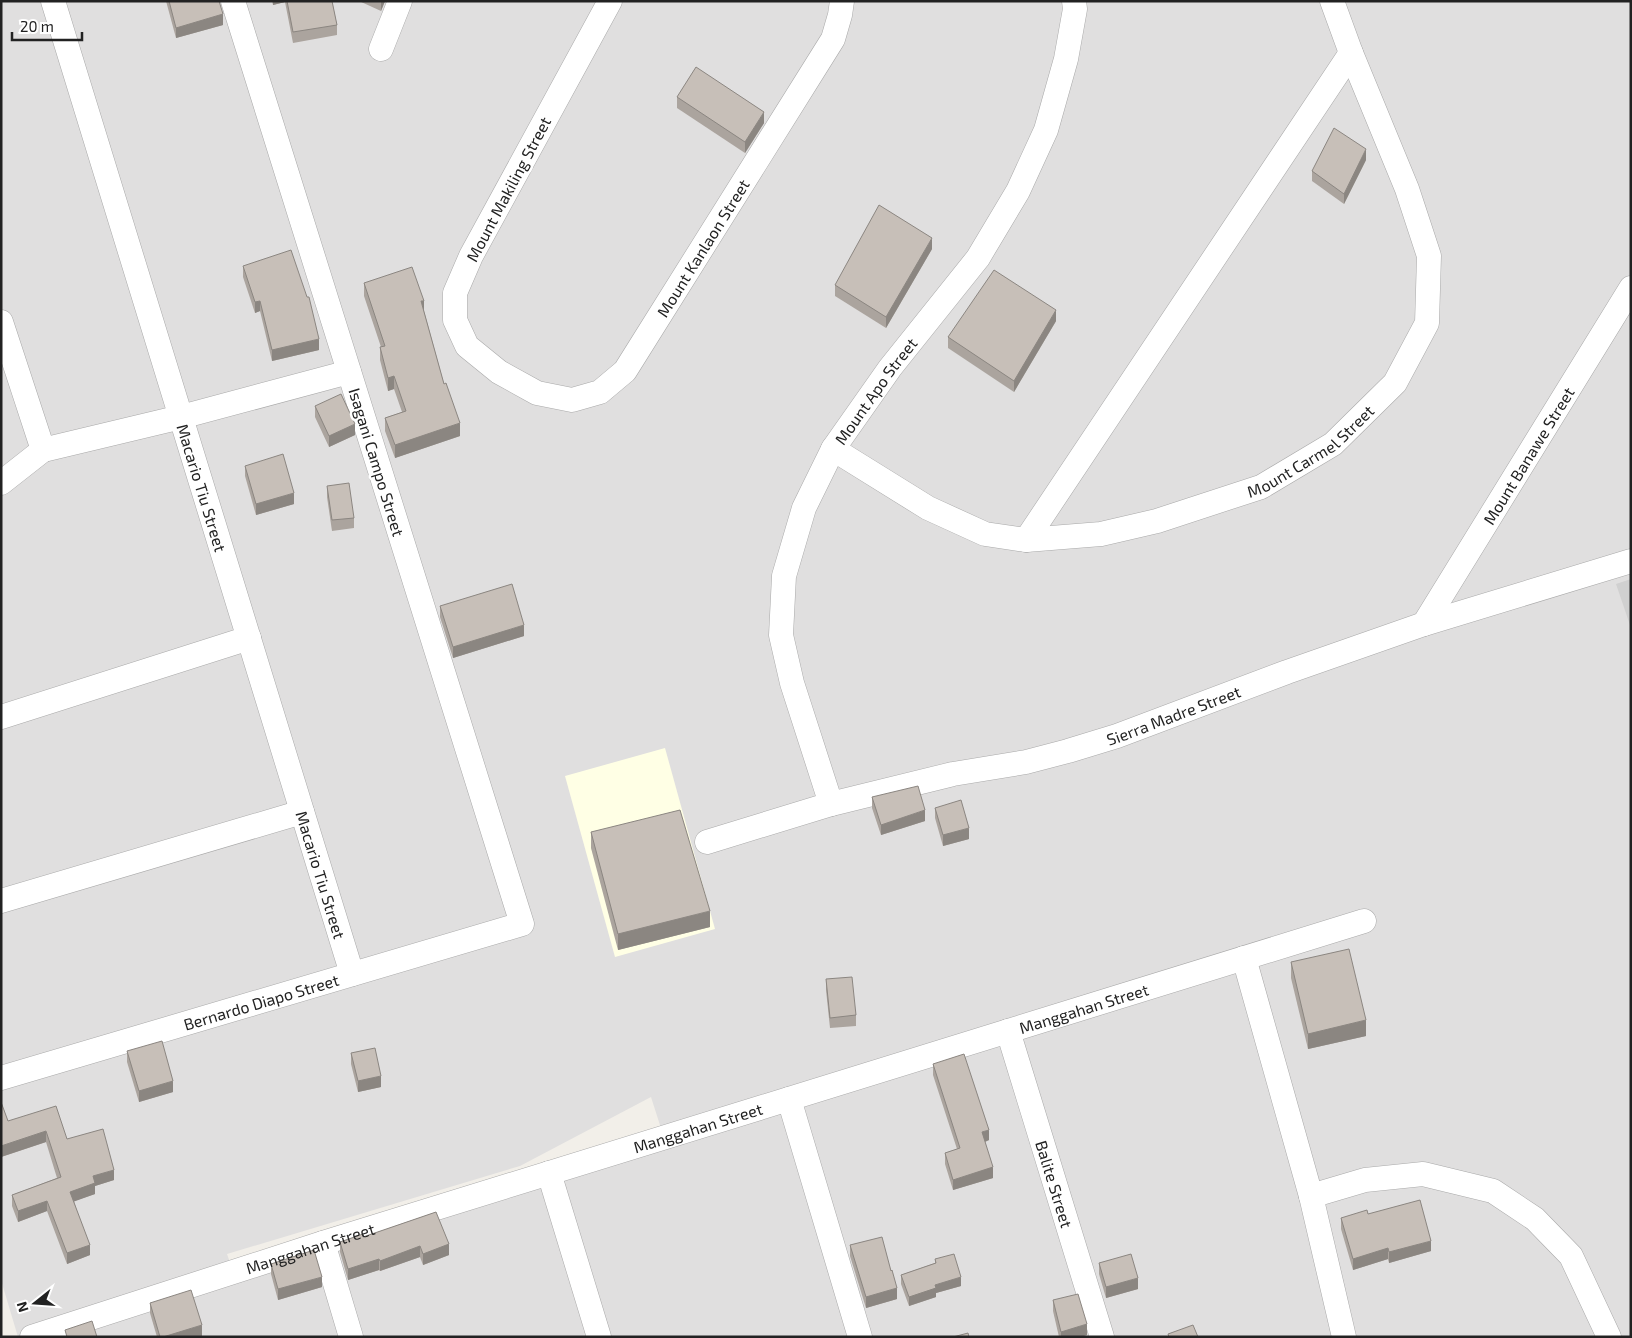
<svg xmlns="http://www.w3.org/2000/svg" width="1632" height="1338" viewBox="0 0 1632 1338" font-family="'Exo 2',sans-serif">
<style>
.residential{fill:#e0dfdf;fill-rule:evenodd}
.education{fill:#ffffe5}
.religious{fill:#d0d0d0}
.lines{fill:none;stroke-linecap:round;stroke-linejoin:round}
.street-casing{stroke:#a9a9a9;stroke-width:25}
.street{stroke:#fff;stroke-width:24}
.wall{fill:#aba49e}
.shaded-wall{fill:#8b8681}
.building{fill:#c7bfb8;stroke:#8b8681}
.labels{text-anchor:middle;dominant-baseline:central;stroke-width:5;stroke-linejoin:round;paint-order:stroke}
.street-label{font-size:16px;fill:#222;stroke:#fff}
</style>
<rect width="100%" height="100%" fill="#f2efe9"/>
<path class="residential" d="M1 1H1631V1337H18L1 1280ZM651 1097 666 1144 235 1277 227 1254 520 1166Z"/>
<path class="education" d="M665 748 715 929 615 957 565 776Z"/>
<path class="religious" d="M1631 579V628L1616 584Z"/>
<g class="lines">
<g class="street-casing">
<g id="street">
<path id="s1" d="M53 1 352 974"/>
<path id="s2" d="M610 1 471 256 455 293V320L467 346 499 372 537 393 572 400 600 392 625 371 833 39 840 15 842 1"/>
<path d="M381 49 400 1"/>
<path d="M1 322 43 450"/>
<path id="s3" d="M833 449 928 508 985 534 1026 540 1101 534 1157 521 1261 487 1333 444 1395 383 1427 323 1429 256 1407 189 1351 53 1332 1"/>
<path d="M1 483 43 450 181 417 349 372"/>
<path d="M1026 540 1351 53"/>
<path id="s4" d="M1424 624 1631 288"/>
<path d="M1 717 249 638"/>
<path id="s5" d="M831 804 792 683 781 635 784 576 804 508 833 449 890 368 978 258 1018 191 1046 130 1066 59 1075 9 1074 1"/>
<path id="s6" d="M707 842 831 804 953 774 1026 762 1068 751 1117 736 1287 672 1424 624 1631 561"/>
<path d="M1 901 302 812"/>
<path d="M1244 958 1311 1196 1344 1337"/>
<path id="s7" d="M1008 1031 1102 1337"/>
<path id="s8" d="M1 1078 522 924 233 1"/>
<path d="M789 1099 860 1337"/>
<path d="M549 1173 599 1337"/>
<path d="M1311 1196 1365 1180 1423 1174 1493 1191 1535 1219 1571 1256 1609 1337"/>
<path d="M323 1243 351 1337"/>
<path id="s9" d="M32 1337 323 1243 1364 921"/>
</g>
</g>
<use href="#street" class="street"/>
</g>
<g class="wall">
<path d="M166 1H219L223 25 176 38Z"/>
<path d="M272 1H332L337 25V35L293 43 285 2 273 5Z"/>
<path d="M359 1H385L381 11Z"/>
<path d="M677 97 764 123 745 153 677 108Z"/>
<path d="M1366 160 1344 204 1312 181V171Z"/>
<path d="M932 249 886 328 835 296V285Z"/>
<path d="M243 266 319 350 272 361 260 311 255 313 243 277Z"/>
<path d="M364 283 424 311 444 384 460 436 395 458 385 431V418L402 412 394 389 388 391 380 360V347H381L364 296Z"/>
<path d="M1056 321 1014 392 948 348V337Z"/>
<path d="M315 406 355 435 329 447 315 417Z"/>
<path d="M245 466 294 504 256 515 245 476Z"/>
<path d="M327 486 354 518V528L332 531 327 497Z"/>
<path d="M440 606 524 636 453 658 440 617Z"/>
<path d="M872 797 925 821 881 835 872 808Z"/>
<path d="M935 808 969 839 943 846 935 818Z"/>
<path d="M591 832 710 927 618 950 591 848Z"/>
<path d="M1291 962 1366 1036 1308 1049 1291 978Z"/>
<path d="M826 979 856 1015V1026L830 1028 826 990Z"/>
<path d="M127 1051 173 1092 139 1102 127 1062Z"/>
<path d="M351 1053 381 1087 358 1092 351 1064Z"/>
<path d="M933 1064 989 1140 985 1142 993 1178 953 1190 945 1164V1153L957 1149 933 1075Z"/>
<path d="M1 1102 8 1121 67 1139 114 1180 95 1186V1194L74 1201 90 1255 67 1264 47 1211 18 1222 12 1206V1195L57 1178 46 1142 1 1157Z"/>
<path d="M436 1212 449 1255 423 1265 420 1257 380 1271 379 1270 348 1280 340 1252V1242L363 1237Z"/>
<path d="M1368 1214 1431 1251 1389 1263 1388 1259 1353 1270 1341 1229V1218Z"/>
<path d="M850 1245 897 1299 866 1308 850 1256Z"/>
<path d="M935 1259 961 1286 936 1293V1297L909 1306 901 1284V1275L935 1263Z"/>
<path d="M1099 1263 1138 1289 1106 1298 1099 1274Z"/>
<path d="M271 1264 322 1287 278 1300 271 1274Z"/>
<path d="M1053 1300 1087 1335 1080 1337H1059L1053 1311Z"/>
<path d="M150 1303 202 1336 198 1337H157L150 1313Z"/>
</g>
<g class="shaded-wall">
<path d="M273 1H285V2L273 5Z"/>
<path d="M381 1H385L381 11Z"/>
<path d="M223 14V25L176 38V28Z"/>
<path d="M764 112V123L745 153V142Z"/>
<path d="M1366 149V160L1344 204V194Z"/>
<path d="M932 238V249L886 328V317Z"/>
<path d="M260 301V311L255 313V302Z"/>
<path d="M421 301H424V314Z"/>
<path d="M1056 310V321L1014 392V381Z"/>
<path d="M319 339V350L272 361V350Z"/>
<path d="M394 376V389L388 391V378Z"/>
<path d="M460 423V436L395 458V445Z"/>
<path d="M355 424V435L329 447V436Z"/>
<path d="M294 493V504L256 515V504Z"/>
<path d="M524 625V636L453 658V647Z"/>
<path d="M925 810V821L881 835V825Z"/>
<path d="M969 828V839L943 846V835Z"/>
<path d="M710 911V927L618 950V934Z"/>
<path d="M1366 1020V1036L1308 1049V1034Z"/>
<path d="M381 1076V1087L358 1092V1081Z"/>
<path d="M173 1081V1092L139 1102V1091Z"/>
<path d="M989 1130V1140L982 1143V1132Z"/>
<path d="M46 1131V1142L1 1157V1146Z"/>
<path d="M993 1167V1178L953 1190V1180Z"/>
<path d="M114 1170V1180L95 1186V1194L70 1203V1192L93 1176Z"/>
<path d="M47 1201V1211L18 1222V1211Z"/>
<path d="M1431 1241V1251L1389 1263V1252Z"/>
<path d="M449 1244V1255L423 1265V1254Z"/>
<path d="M90 1245V1255L67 1264V1253Z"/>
<path d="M420 1246V1257L380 1271V1261Z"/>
<path d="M1388 1248V1259L1353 1270V1259Z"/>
<path d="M379 1259V1270L348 1280V1269Z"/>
<path d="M322 1277V1287L278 1300V1289Z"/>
<path d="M961 1277V1286L936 1293V1297L909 1306V1297L935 1285Z"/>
<path d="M1138 1278V1289L1106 1298V1287Z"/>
<path d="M897 1288V1299L866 1308V1297Z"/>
<path d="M1087 1324V1335L1080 1337H1061V1332Z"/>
<path d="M202 1325V1336L198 1337H163Z"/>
</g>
<g class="building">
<path d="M169 1H219L223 14 176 28Z"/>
<path d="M287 1H332L337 25 293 32Z"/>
<path d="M696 67 764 112 745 142 677 97Z"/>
<path d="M1334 128 1366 149 1344 194 1312 171Z"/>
<path d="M879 205 932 238 886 317 835 285Z"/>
<path d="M291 250 307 297H309L319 339 272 350 260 301 255 302 243 266Z"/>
<path d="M412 267 424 301H421L444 384 446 383 460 423 395 445 385 418 406 411 394 376 388 378 380 347 385 346 364 283Z"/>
<path d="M994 270 1056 310 1014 381 948 337Z"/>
<path d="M341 394 355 424 329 436 315 406Z"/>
<path d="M283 454 294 493 256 504 245 466Z"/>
<path d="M349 483 354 518 332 520 327 486Z"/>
<path d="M512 584 524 625 453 647 440 606Z"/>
<path d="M918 786 925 810 881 825 872 797Z"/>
<path d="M961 800 969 828 943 835 935 808Z"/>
<path d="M680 810 710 911 618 934 591 832Z"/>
<path d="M1349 949 1366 1020 1308 1034 1291 962Z"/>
<path d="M852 977 856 1015 830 1018 826 979Z"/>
<path d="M162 1041 173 1081 139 1091 127 1051Z"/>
<path d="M375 1048 381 1076 358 1081 351 1053Z"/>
<path d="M964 1054 989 1130 982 1132 993 1167 953 1180 945 1153 960 1148 933 1064Z"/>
<path d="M1 1102 8 1121 56 1106 67 1139 103 1129 114 1170 93 1176 95 1183 70 1192 90 1245 67 1253 47 1201 18 1211 12 1195 61 1177 46 1131 1 1146Z"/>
<path d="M1420 1200 1431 1241 1389 1252 1388 1248 1353 1259 1341 1218 1367 1210 1368 1214Z"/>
<path d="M436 1212 449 1244 423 1254 420 1246 380 1261 379 1259 348 1269 340 1242 363 1234V1237Z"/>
<path d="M882 1237 891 1271 892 1270 897 1288 866 1297 850 1245Z"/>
<path d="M314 1250 322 1277 278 1289 271 1264Z"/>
<path d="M954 1254 961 1277 935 1285 936 1288 909 1297 901 1275 936 1263 935 1259Z"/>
<path d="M1131 1254 1138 1278 1106 1287 1099 1263Z"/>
<path d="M191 1290 202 1325 163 1337H160L150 1303Z"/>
<path d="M1078 1294 1087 1324 1061 1332 1053 1300Z"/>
<path d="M92 1321 97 1337H67L65 1330Z"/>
<path d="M1193 1325 1198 1337H1169L1168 1334Z"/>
<path d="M968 1333 969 1337H953Z"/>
</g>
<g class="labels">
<g class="street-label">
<text transform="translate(508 189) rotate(-62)">Mount Makiling Street</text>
<text stroke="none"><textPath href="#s2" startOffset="714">Mount Kanlaon Street</textPath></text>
<text stroke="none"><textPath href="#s5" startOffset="444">Mount Apo Street</textPath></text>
<text stroke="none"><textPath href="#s3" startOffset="519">Mount Carmel Street</textPath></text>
<text stroke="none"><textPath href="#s4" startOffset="198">Mount Banawe Street</textPath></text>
<text transform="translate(377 462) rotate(73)">Isagani Campo Street</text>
<text stroke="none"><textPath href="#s1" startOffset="509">Macario Tiu Street</textPath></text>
<text stroke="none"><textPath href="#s6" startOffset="484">Sierra Madre Street</textPath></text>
<text stroke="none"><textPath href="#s1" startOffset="914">Macario Tiu Street</textPath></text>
<text stroke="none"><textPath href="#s8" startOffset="271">Bernardo Diapo Street</textPath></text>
<text stroke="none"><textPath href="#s9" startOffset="1102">Manggahan Street</textPath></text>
<text stroke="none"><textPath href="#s9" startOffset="698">Manggahan Street</textPath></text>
<text stroke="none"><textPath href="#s7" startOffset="160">Balite Street</textPath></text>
<text stroke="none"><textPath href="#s9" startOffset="292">Manggahan Street</textPath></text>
</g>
</g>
<rect width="1632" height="1338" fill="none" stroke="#222222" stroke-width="5"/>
<g transform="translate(35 1303) rotate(253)" stroke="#ffffff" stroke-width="4" paint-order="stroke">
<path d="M0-4L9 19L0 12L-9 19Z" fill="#222222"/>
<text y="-8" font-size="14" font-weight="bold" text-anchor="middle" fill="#222222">N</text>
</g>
<path d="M12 32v8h70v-8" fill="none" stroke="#222222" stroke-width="2.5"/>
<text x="20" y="32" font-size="15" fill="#222222" stroke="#ffffff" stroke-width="4" paint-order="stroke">20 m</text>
</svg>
